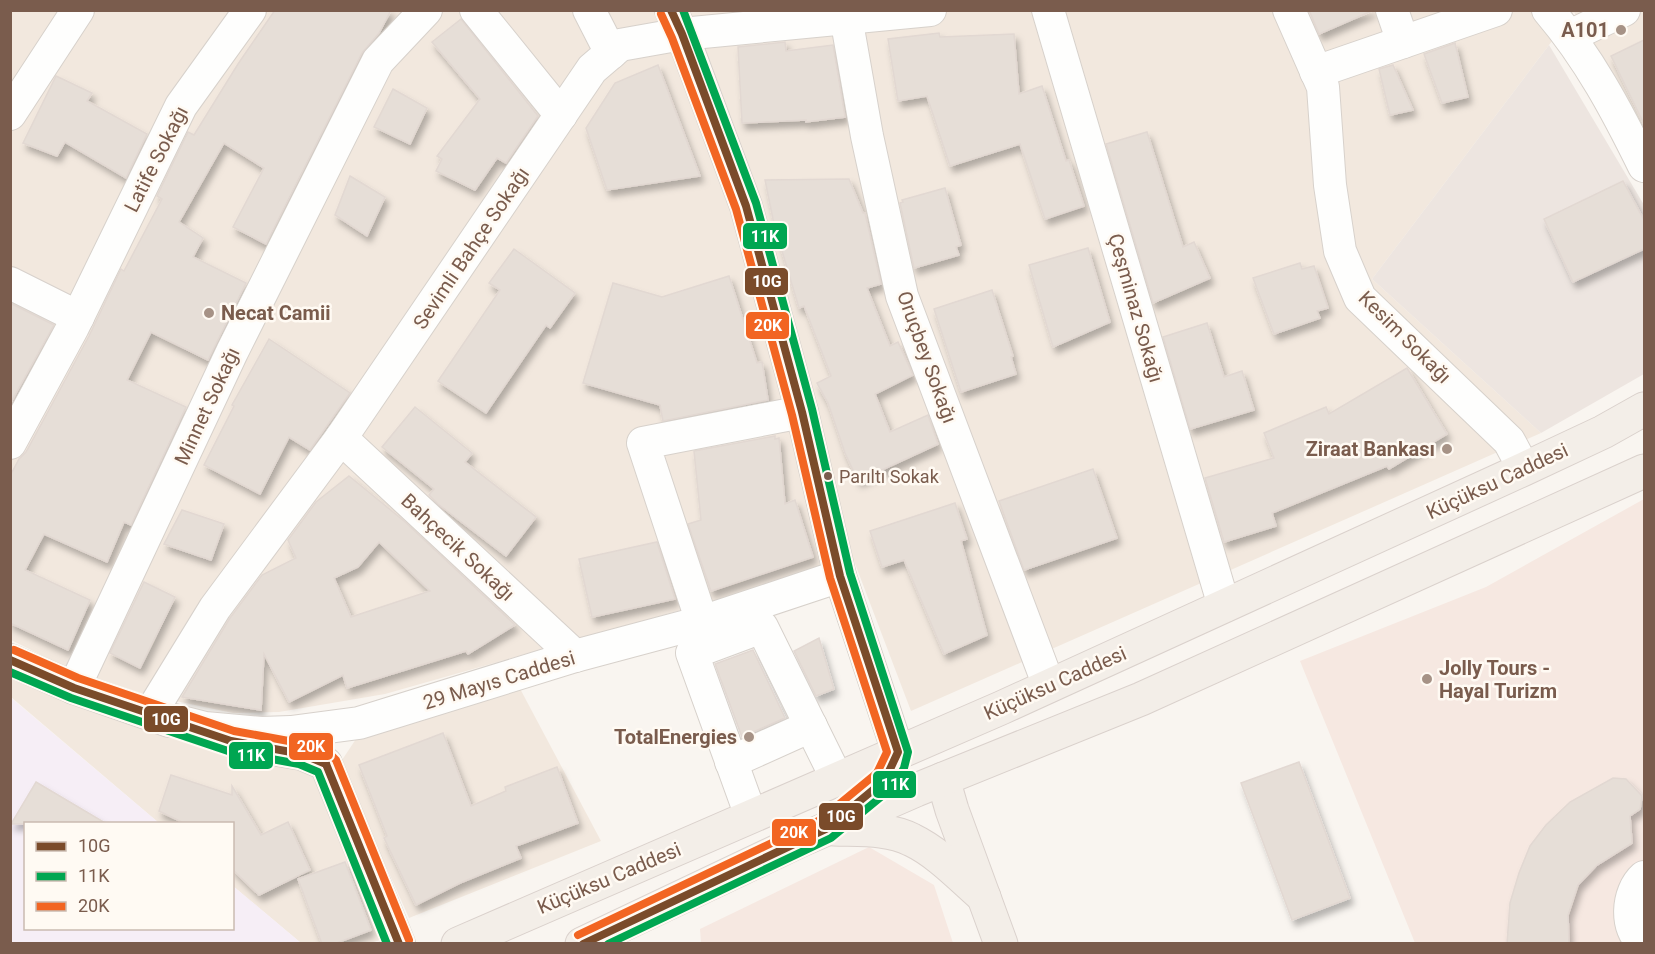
<svg xmlns="http://www.w3.org/2000/svg" width="1655" height="954" viewBox="0 0 1655 954" font-family="Roboto,sans-serif">
<style>
.residential{fill:#f2e8de}
.commercial{fill:#f6e8e1}
.industrial{fill:#ede5e0}
.education{fill:#f6eef6}
.building{fill:#e6ded7;stroke:#e2d8d2;stroke-width:1.5;fill-rule:evenodd;filter:url(#shadow)}
.lines{fill:none;stroke-linecap:round;stroke-linejoin:round}
.minor-casing{stroke:#d7d1cb;stroke-width:34}
.major-casing{stroke:#dad1cc;stroke-width:35}
.minor{stroke:#fefefd;stroke-width:32}
.major{stroke:#f3eee8;stroke-width:33}
.bus-1-casing{stroke:#fffaf3;stroke-width:12}
.bus-2-casing{stroke:#fffaf3;stroke-width:12}
.bus-3-casing{stroke:#fffaf3;stroke-width:12}
.bus-1{stroke:#7a4b2a;stroke-width:8}
.bus-2{stroke:#00a651;stroke-width:8}
.bus-3{stroke:#f26522;stroke-width:8}
.poi-dot{fill:#a69286;stroke:#fffaf3;stroke-width:2}
.bus-dot{fill:#7a5c4d;stroke:#fffaf3;stroke-width:2}
.labels{text-anchor:middle;dominant-baseline:central;stroke-width:5;stroke-linejoin:round;paint-order:stroke}
.bus-label{font-size:18px;fill:#7a5c4d;stroke:#fffaf3;text-anchor:start}
.poi-label{font-size:20px;font-weight:bold;fill:#7a5c4d;stroke:#fffaf3;text-anchor:end}
.street-label{font-size:20px;fill:#7a5c4d;stroke:#fffaf3}
.line-badge{stroke:#fffaf3;stroke-width:2}
.badge-label{font-size:16px;text-anchor:middle;font-weight:bold;fill:#fff}
</style>
<defs>
<filter id="shadow"><feDropShadow dx="3.5" dy="6" stdDeviation="3" flood-color="#0004"/></filter>
</defs>
<rect width="100%" height="100%" fill="#f9f5f0"/>
<g class="residential">
<path d="M1574 10 1644 11V140L1574 12 1372 279 1541 433 911 711 854 561 385 694 279 712 233 713 104 686 11 640 10 11Z"/>
<path d="M11 678 207 747 317 768 387 938 370 943H301L233 886 232 824 159 823 11 697Z"/>
<path d="M517 683 601 841 409 918 340 763 362 730Z"/>
</g>
<g class="commercial">
<path d="M1644 499V943H1415L1300 661 1486 587Z"/>
<path d="M869 847 934 885 953 943H701L700 929Z"/>
</g>
<path class="industrial" d="M1549 45 1644 205V374L1541 433 1372 279Z"/>
<path class="education" d="M10 697 159 823 26 824V928H232L233 886 301 943H11Z"/>
<g class="building">
<path d="M275 10H391L379 33 362 53 266 244 233 227 264 168 224 143 179 222 203 238 193 257 246 283 208 360 151 332 127 380 186 407 131 525 124 522 107 562 44 534 25 570 90 600 68 650 10 623V476L19 459 26 452 89 336 121 269 124 271 162 199 157 196 188 132 194 135 238 64Z"/>
<path d="M1309 10H1374L1319 34Z"/>
<path d="M461 19 538 116 506 163 497 158 475 190 436 171 442 159 437 156 480 99 432 42Z"/>
<path d="M939 33 940 37 1014 34 1019 94 1042 86 1066 161 1069 160 1084 206 1045 219 1020 144 950 166 927 96 898 101 888 39Z"/>
<path d="M1644 40V124L1611 56Z"/>
<path d="M785 42 786 51 833 45 845 117 806 122V120L742 123 738 47Z"/>
<path d="M1455 43 1468 97 1442 103 1424 54Z"/>
<path d="M658 65 700 176 607 190 586 128 615 83Z"/>
<path d="M1393 65 1413 110 1390 115 1379 69Z"/>
<path d="M56 76 92 93 87 101 147 134 126 178 65 142 57 156 23 143Z"/>
<path d="M393 89 427 108 410 144 374 127Z"/>
<path d="M1147 132 1183 247 1194 242 1210 278 1153 303 1106 144Z"/>
<path d="M350 176 385 197 367 236 335 215Z"/>
<path d="M849 179 863 213H865L881 284 867 288 890 346 898 342 913 375 875 394 890 432 928 415 938 444 858 481 845 453 828 403 817 383 831 376 804 306 799 308 774 224 765 180Z"/>
<path d="M1623 181 1644 220V249L1573 282 1544 219Z"/>
<path d="M945 188 961 245 956 247 959 255 914 268 900 203 903 202 902 200Z"/>
<path d="M1088 248 1110 322 1053 347 1029 265Z"/>
<path d="M514 249 575 293 550 328 546 325 486 413 438 381 500 290 489 283Z"/>
<path d="M1300 263 1302 269 1314 266 1328 308 1317 311 1320 318 1274 334 1253 278Z"/>
<path d="M729 276 757 363 762 362 768 400 663 421 660 405 583 383 613 283 662 297Z"/>
<path d="M992 290 1013 356 1011 357 1016 374 961 392 934 309Z"/>
<path d="M10 303 54 325 10 404Z"/>
<path d="M1207 323 1224 377 1242 371 1254 410 1190 429 1163 337Z"/>
<path d="M269 339 350 393 310 450 289 437 260 494 204 465 234 406 232 405Z"/>
<path d="M1407 368 1447 434 1389 469 1387 466 1272 513 1276 526 1224 542 1205 478 1274 458 1264 433 1326 407 1329 414Z"/>
<path d="M415 407 472 453 465 462 536 517 506 556 438 504 429 495 434 489 382 447Z"/>
<path d="M775 436V439L779 438 785 504 795 500 813 557 711 591 688 524 701 520 694 451Z"/>
<path d="M1093 469 1117 538 1024 570 999 501Z"/>
<path d="M349 476 404 521 515 625 468 654 466 651 347 688 343 675 289 702 264 654 261 710 182 697 230 618 262 575 296 558 288 540 316 502ZM379 542 430 591 351 617 334 578 358 567Z"/>
<path d="M955 503 967 539 961 541 987 635 944 654 904 560 882 567 870 531Z"/>
<path d="M182 510 224 524 211 560 164 544Z"/>
<path d="M657 542 675 599 592 617 579 559Z"/>
<path d="M144 582 175 597 140 668 110 653Z"/>
<path d="M819 638 834 689 816 696 794 651Z"/>
<path d="M753 650 785 718 742 737 715 664Z"/>
<path d="M443 733 471 806 506 791 505 787 557 767 578 823 516 846 521 858 460 883 416 905 384 838 387 836 359 765Z"/>
<path d="M1299 762 1350 898 1292 920 1241 783Z"/>
<path d="M171 775 232 795V786L261 835 288 822 310 870 259 895 232 869V824H186L159 811Z"/>
<path d="M1613 778 1626 779 1642 796 1640 809 1630 816 1632 843 1597 865 1578 885 1568 915 1569 944H1507L1510 903 1519 873 1530 846 1546 825 1570 802Z"/>
<path d="M36 782 107 824H11Z"/>
<path d="M345 862 371 930 334 944H322L298 879Z"/>
</g>
<g class="lines">
<g class="minor-casing">
<g id="minor">
<path d="M476 10 561 115"/>
<path d="M589 10 611 53"/>
<path d="M671 10 682 34 746 206 802 412 840 576 898 752"/>
<path d="M1048 10 1224 606"/>
<path d="M1289 10 1323 87 1330 185 1340 251 1360 298 1509 441 1524 469"/>
<path d="M1392 10 1403 42"/>
<path d="M1548 10C1589 58 1617 111 1644 166"/>
<path d="M846 17 867 136 902 296 1049 686"/>
<path d="M1570 36 1624 10"/>
<path d="M1316 72 1496 10"/>
<path d="M10 114 78 10"/>
<path d="M10 283 78 317"/>
<path d="M341 438 575 656"/>
<path d="M10 443 73 327 181 106 250 10"/>
<path d="M702 622 643 443 802 412"/>
<path d="M10 660 74 688 169 721"/>
<path d="M74 688 232 352 378 61 426 10"/>
<path d="M150 714 215 608 341 438 592 69 620 45 682 34 930 10"/>
<path d="M150 714 205 728 261 733 291 732 359 723 575 656 702 622 840 576"/>
<path d="M254 746 302 754 326 764"/>
<path d="M731 762 811 726"/>
<path d="M326 764 399 944"/>
<path d="M751 816 692 653 762 627 837 779"/>
<path d="M1644 944C1624 929 1627 892 1644 877"/>
</g>
</g>
<g class="major-casing">
<g id="major">
<path d="M943 779 952 810 1001 944"/>
<path d="M834 829C859 830 889 828 912 840 939 853 961 877 984 897"/>
<path d="M458 944 1001 708 1524 469 1603 432 1644 409"/>
<path d="M582 944 799 841 916 790 1141 699 1644 471"/>
</g>
</g>
<use href="#minor" class="minor"/>
<use href="#major" class="major"/>
<g class="bus-1-casing">
<g id="bus-1">
<path d="M10 660 74 688 231 741 302 754 326 764"/>
<path d="M326 764 399 944"/>
<path d="M583 944 826 829 885 780 898 752 840 576 802 412 746 206 682 34 671 10"/>
</g>
</g>
<g class="bus-2-casing">
<g id="bus-2">
<path d="M10 672 71 698 228 751 299 764 318 772 387 944"/>
<path d="M608 944 831 838 893 787 904 768 908 752 850 573 812 409 756 203 683 10"/>
</g>
</g>
<g class="bus-3-casing">
<g id="bus-3">
<path d="M14 650 78 678 234 731 305 744 331 755 336 760 409 940"/>
<path d="M578 935 820 820 877 773 887 752 830 578 792 415 736 209 672 38 661 14"/>
</g>
</g>
<use href="#bus-1" class="bus-1"/>
<use href="#bus-2" class="bus-2"/>
<use href="#bus-3" class="bus-3"/>
</g>
<g class="poi-dot">
<circle cx="1621" cy="30" r="6"/>
<circle cx="209" cy="313" r="6"/>
<circle cx="1447" cy="449" r="6"/>
<circle cx="1427" cy="679" r="6"/>
<circle cx="749" cy="737" r="6"/>
</g>
<circle class="bus-dot" cx="828" cy="476" r="5"/>
<g class="labels">
<g class="bus-label">
<text x="839" y="476">Parıltı Sokak</text>
</g>
<g class="poi-label">
<text x="1609" y="30">A101</text>
<text x="221" y="313" text-anchor="start">Necat Camii</text>
<text x="1435" y="449">Ziraat Bankası</text>
<text x="1439" y="668" text-anchor="start">Jolly Tours -<tspan x="1439" dy="23">Hayal Turizm</tspan></text>
<text x="737" y="737">TotalEnergies</text>
</g>
<g class="street-label">
<text transform="translate(156 159) rotate(-63)">Latife Sokağı</text>
<text transform="translate(471 248) rotate(-56)">Sevimli Bahçe Sokağı</text>
<text transform="translate(1136 308) rotate(74)">Çeşminaz Sokağı</text>
<text transform="translate(1405 337) rotate(45)">Kesim Sokağı</text>
<text transform="translate(927 357) rotate(70)">Oruçbey Sokağı</text>
<text transform="translate(207 406) rotate(-65)">Minnet Sokağı</text>
<text transform="translate(1497 481) rotate(-25)">Küçüksu Caddesi</text>
<text transform="translate(458 547) rotate(43)">Bahçecik Sokağı</text>
<text transform="translate(499 680) rotate(-17)">29 Mayıs Caddesi</text>
<text transform="translate(1055 683) rotate(-24)">Küçüksu Caddesi</text>
<text transform="translate(609 878) rotate(-23)">Küçüksu Caddesi</text>
</g>
</g>
<g class="line-badge">
<rect x="742" y="222" width="46" height="28" rx="6" fill="#00a651"/>
<rect x="744" y="267" width="45" height="29" rx="6" fill="#7a4b2a"/>
<rect x="745" y="311" width="45" height="29" rx="6" fill="#f26522"/>
<rect x="143" y="705" width="46" height="28" rx="6" fill="#7a4b2a"/>
<rect x="288" y="732" width="46" height="29" rx="6" fill="#f26522"/>
<rect x="228" y="741" width="46" height="29" rx="6" fill="#00a651"/>
<rect x="872" y="770" width="45" height="29" rx="6" fill="#00a651"/>
<rect x="818" y="802" width="46" height="29" rx="6" fill="#7a4b2a"/>
<rect x="771" y="818" width="46" height="29" rx="6" fill="#f26522"/>
</g>
<g class="badge-label">
<text x="765" y="242">11K</text>
<text x="767" y="287">10G</text>
<text x="768" y="331">20K</text>
<text x="166" y="725">10G</text>
<text x="311" y="752">20K</text>
<text x="251" y="761">11K</text>
<text x="895" y="790">11K</text>
<text x="841" y="822">10G</text>
<text x="794" y="838">20K</text>
</g>
<rect width="1655" height="954" fill="none" stroke="#7a5c4d" stroke-width="24"/>
<rect x="24" y="822" width="210" height="108" fill="#fffaf3" stroke="#cabbb1" stroke-width="1.5"/>
<rect x="36" y="842" width="30" height="9" fill="#7a4b2a" stroke="#cabbb1" stroke-width="1.5"/>
<text x="78" y="852" font-size="18" fill="#7a5c4d">10G</text>
<rect x="36" y="872" width="30" height="9" fill="#00a651" stroke="#cabbb1" stroke-width="1.5"/>
<text x="78" y="882" font-size="18" fill="#7a5c4d">11K</text>
<rect x="36" y="902" width="30" height="9" fill="#f26522" stroke="#cabbb1" stroke-width="1.5"/>
<text x="78" y="912" font-size="18" fill="#7a5c4d">20K</text>
</svg>
